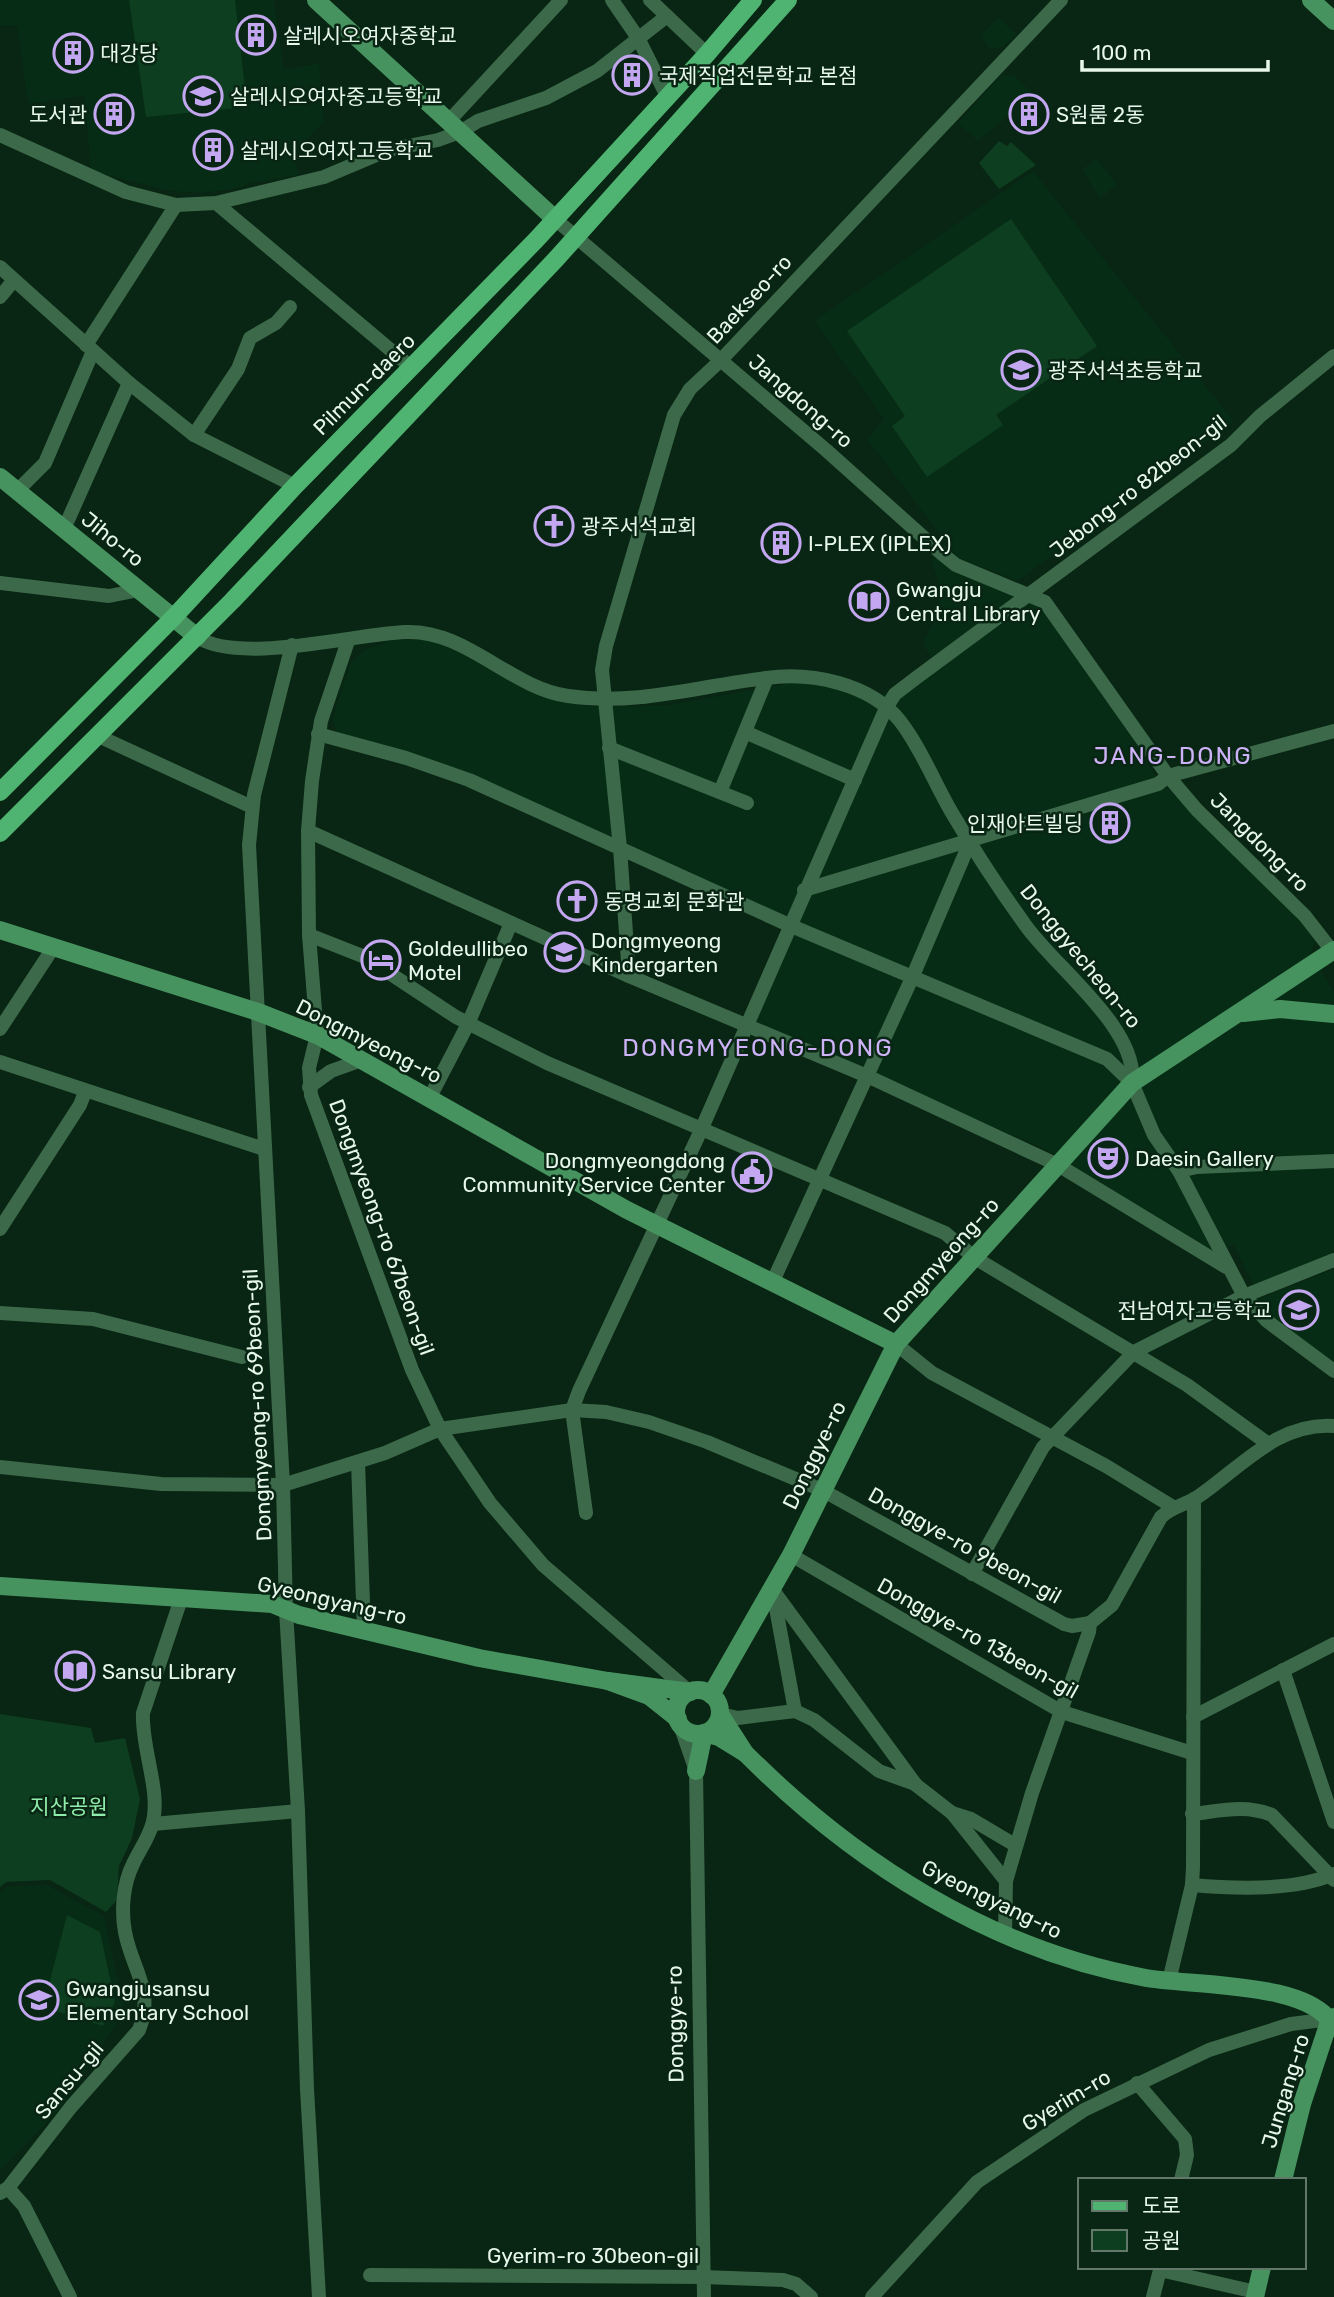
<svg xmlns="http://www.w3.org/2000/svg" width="1334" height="2297" viewBox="0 0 1334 2297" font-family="Rubik,'Noto Sans KR',sans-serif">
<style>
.built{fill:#072c15}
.green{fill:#0d3e20}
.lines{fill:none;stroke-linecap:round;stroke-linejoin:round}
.street{stroke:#3b6949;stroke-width:14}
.secondary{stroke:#47935f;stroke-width:18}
.primary{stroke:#4fb471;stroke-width:18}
.labels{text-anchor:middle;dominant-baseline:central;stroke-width:5;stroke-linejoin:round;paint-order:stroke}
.poi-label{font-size:21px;fill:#e7f8eb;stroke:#092513;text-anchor:start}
.street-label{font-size:21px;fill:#e7f8eb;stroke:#092513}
.park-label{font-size:21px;fill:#8eedaa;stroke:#092513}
.quarter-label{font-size:24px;letter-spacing:2px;fill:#cdb2f7;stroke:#092513}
</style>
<rect width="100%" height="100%" fill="#092513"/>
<g class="built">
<path d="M0 0H274L284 70 319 63 324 123 295 150 298 175 251 183 239 188 202 193 170 191 91 171 84 96 28 104 17 26 0 25Z"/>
<path d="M998 18 1017 34 1003 47 989 49 981 35Z"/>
<path d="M1001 75H1014L1035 95 978 141 958 123Z"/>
<path d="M1096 158 1117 184 1100 199 1082 170Z"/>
<path d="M1033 171 1234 421 1018 581 958 558 867 439 884 419 814 321Z"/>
<path d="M931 557 1043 608 1113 706 1155 775 1300 918 1316 940 1311 953 1334 991V1254L1257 1285 1252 1283 1234 1245 1213 1251 1049 1151 758 1025 755 1019 797 922 337 732 332 720 350 664 363 651 395 639 426 640 449 648 549 698 590 707 669 705 796 682 822 684 858 695 870 704 933 660 922 643 936 617 941 593Z"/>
<path d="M1334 1269V1363L1271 1320 1256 1300Z"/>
<path d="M47 1885 104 1916 125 2011 61 2108 0 2170V1892L8 1886Z"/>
</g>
<g class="green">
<path d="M129 0H235L247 107 146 117Z"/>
<path d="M999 141 1007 146 1011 142 1036 165 999 189 979 163Z"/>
<path d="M1011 219 1097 346 996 415 1003 425 927 477 892 426 905 416 847 331Z"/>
<path d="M0 1714 91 1728 95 1743 125 1738 140 1799 132 1838 119 1866 117 1900 106 1912 50 1880 6 1882 0 1887Z"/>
<path d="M67 1915 100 1932 115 2002 103 2026 43 2007Z"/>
</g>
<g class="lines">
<g class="street">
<path d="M612 0 638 38 667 96"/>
<path d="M650 0 707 54"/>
<path d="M448 122 561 0"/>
<path d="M0 135 126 192 176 205 216 203 324 177 388 150 438 140 460 132 478 121 546 98 597 71 667 16"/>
<path d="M216 203 412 368"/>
<path d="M555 219 826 450 941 553 956 565 1045 602 1168 776 1197 810 1305 916 1333 952"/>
<path d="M0 267 129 383 194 435 295 486"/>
<path d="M0 297 14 280"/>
<path d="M86 345 176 205"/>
<path d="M194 435 238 369 250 338 276 323 290 307"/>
<path d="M17 491 45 463 93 351"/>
<path d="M64 529 129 383"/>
<path d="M0 583 109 596 139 590"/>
<path d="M197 637C240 665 354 634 405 632 466 629 510 688 568 696 636 706 699 686 766 678 811 672 870 683 900 721 921 748 935 784 952 813 975 852 1000 890 1026 926 1056 968 1139 1029 1132 1083"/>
<path d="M348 641 321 721 312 781 308 831 309 935 317 1035 309 1068 311 1095 412 1370 440 1429 490 1503 543 1565 690 1692"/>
<path d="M292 645 254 795 249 845 283 1485 286 1610 298 1811 307 2089 319 2297"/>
<path d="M745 732 855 780"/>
<path d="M318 734 406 758 469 780 789 925 1107 1059 1132 1083 1154 1135 1179 1171 1244 1296 1267 1321 1334 1371"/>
<path d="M96 735 252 807"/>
<path d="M609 748 747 803"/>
<path d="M720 792 767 678"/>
<path d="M308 831 629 976 867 1076 1058 1165 1226 1267"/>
<path d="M804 890 1158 784 1168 776 1334 731"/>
<path d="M309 935 365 957 456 1017 547 1063 945 1233 975 1258 1187 1385 1267 1443"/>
<path d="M629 976 620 848 602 670 606 646 674 415 690 389 721 360 1061 0"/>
<path d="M0 1029 53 948"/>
<path d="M0 1062 264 1149"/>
<path d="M309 1087 331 1071 362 1060"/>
<path d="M430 1097 468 1024 511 923"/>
<path d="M1179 1171 1197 1167 1334 1161"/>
<path d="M0 1229 80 1105 85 1092"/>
<path d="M773 1281 912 978 970 842"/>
<path d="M0 1313 93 1319 242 1357"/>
<path d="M896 1344 932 1373 1106 1466 1173 1507"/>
<path d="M358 1462 364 1630"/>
<path d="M0 1467 161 1484 283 1485 385 1453 440 1429 572 1410 606 1412 649 1422 707 1442 822 1490 1064 1624 1072 1626 1090 1623"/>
<path d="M586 1513 572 1410 579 1391 702 1128 886 708 895 694 916 678 1231 445 1260 416 1334 356"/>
<path d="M791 1555 1062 1712 1192 1753"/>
<path d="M972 1574 1043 1447 1134 1352 1244 1296 1334 1260"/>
<path d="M772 1589 916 1785 952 1813 971 1819 1015 1845"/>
<path d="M773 1592 795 1711"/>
<path d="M1283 1670 1334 1822"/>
<path d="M795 1711 814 1720 879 1771 915 1784"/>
<path d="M720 1714 738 1718 795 1711"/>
<path d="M1193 1717 1334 1644"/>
<path d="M679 1722 696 1771 704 2297"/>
<path d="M952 1813 1006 1881 1005 1935"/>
<path d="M1192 1814C1220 1811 1245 1804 1272 1815L1334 1880"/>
<path d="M153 1824 298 1811"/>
<path d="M1006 1881 1032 1793 1089 1632 1090 1623 1112 1605 1161 1517C1173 1506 1186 1505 1199 1496 1241 1467 1278 1422 1334 1426"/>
<path d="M1192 1885C1235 1889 1295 1891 1334 1874"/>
<path d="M1169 1981 1192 1885 1193 1867 1194 1499"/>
<path d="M1137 2083 1185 2139 1187 2155 1181 2180"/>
<path d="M8 2188 24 2206 70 2297"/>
<path d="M0 2193 8 2188 71 2107 139 2030C155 1990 132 1970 125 1932 121 1911 123 1884 133 1864 139 1851 148 1839 152 1825 162 1793 141 1748 143 1713L181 1599"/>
<path d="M1161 2267 1160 2270 1256 2292"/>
<path d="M370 2275 703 2277 783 2280 796 2284 811 2297"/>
<path d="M872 2297 977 2182 1084 2110 1209 2050 1291 2024 1330 2019"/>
<path d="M1153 2297 1160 2270"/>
</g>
<g class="secondary">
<path d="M316 0 555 219"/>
<path d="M1311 0 1334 21"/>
<path d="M0 477 197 637"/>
<path d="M0 930 258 1012 317 1035 627 1210 896 1344"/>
<path d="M1243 1013 1280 1009 1334 1014"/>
<path d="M0 1586 272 1604 299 1615 479 1658 608 1681"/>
<circle cx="698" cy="1712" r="22"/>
<path d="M711 1695 791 1555 896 1344 1132 1083 1334 950"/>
<path d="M678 1719 649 1696 608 1681 690 1692"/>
<path d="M745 1753C855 1863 991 1950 1146 1978 1192 1986 1315 1981 1334 2028"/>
<path d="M696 1771 704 1733 719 1737 745 1753 720 1714"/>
<path d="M1283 2180 1302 2104 1330 2019 1334 2017"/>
<path d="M1255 2297 1262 2267"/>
</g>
<g class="primary">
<path d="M0 792 173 618 295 486 536 240 707 54 753 0"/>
<path d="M0 833 232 601 557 258 788 0"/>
</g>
</g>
<defs>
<g id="building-ring" transform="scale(2.0125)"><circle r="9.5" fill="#092513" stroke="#c4a7f1" stroke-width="1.5"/><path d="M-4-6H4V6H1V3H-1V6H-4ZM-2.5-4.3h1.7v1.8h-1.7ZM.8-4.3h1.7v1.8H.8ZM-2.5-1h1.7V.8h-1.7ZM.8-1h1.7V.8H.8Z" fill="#c4a7f1"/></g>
<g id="school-ring" transform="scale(2.0125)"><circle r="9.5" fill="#092513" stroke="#c4a7f1" stroke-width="1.5"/><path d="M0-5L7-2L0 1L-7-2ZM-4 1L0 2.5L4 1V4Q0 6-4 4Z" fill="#c4a7f1"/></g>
<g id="church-ring" transform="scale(2.0125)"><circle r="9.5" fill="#092513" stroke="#c4a7f1" stroke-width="1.5"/><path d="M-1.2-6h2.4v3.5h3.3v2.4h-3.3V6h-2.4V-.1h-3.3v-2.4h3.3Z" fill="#c4a7f1"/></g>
<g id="library-ring" transform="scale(2.0125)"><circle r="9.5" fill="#092513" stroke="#c4a7f1" stroke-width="1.5"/><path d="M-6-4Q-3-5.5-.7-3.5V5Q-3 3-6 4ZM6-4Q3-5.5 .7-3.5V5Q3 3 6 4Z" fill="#c4a7f1"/></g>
<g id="hotel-ring" transform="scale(2.0125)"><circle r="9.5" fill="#092513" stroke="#c4a7f1" stroke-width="1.5"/><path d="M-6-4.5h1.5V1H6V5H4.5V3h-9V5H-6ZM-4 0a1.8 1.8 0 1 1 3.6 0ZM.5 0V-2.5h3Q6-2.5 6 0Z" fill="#c4a7f1"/></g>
<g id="theatre-ring" transform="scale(2.0125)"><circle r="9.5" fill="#092513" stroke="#c4a7f1" stroke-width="1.5"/><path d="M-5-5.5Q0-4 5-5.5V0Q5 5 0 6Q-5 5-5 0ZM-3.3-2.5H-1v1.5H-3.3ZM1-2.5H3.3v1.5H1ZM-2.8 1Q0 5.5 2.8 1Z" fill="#c4a7f1"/></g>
<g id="civic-ring" transform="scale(2.0125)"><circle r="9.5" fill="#092513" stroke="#c4a7f1" stroke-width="1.5"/><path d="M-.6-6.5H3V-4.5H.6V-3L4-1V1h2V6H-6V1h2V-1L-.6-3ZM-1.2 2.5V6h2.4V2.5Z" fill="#c4a7f1"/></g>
</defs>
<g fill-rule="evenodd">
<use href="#building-ring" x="256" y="35"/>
<use href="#building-ring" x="73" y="53"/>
<use href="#building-ring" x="632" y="75"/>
<use href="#school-ring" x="203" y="96"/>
<use href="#building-ring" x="114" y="114"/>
<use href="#building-ring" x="1029" y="114"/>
<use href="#building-ring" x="213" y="150"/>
<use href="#school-ring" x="1021" y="370"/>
<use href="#church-ring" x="554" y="526"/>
<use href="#building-ring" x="781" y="543"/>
<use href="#library-ring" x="869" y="601"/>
<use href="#building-ring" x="1110" y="823"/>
<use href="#church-ring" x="577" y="901"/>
<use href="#school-ring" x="564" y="952"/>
<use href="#hotel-ring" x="381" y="960"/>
<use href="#theatre-ring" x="1108" y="1158"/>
<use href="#civic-ring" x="752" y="1172"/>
<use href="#school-ring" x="1299" y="1310"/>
<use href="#library-ring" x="75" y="1671"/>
<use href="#school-ring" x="39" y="2000"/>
</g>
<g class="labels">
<g class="poi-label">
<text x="283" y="35">살레시오여자중학교</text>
<text x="100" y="53">대강당</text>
<text x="659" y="75">국제직업전문학교 본점</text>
<text x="230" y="96">살레시오여자중고등학교</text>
<text x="87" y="114" text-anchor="end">도서관</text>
<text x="1056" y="114">S원룸 2동</text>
<text x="240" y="150">살레시오여자고등학교</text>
<text x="1048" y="370">광주서석초등학교</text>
<text x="581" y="526">광주서석교회</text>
<text x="808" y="543">I-PLEX (IPLEX)</text>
<text x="896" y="589">Gwangju<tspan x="896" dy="24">Central Library</tspan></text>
<text x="1083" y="823" text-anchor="end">인재아트빌딩</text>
<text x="604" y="901">동명교회 문화관</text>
<text x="591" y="940">Dongmyeong<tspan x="591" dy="24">Kindergarten</tspan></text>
<text x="408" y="948">Goldeullibeo<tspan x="408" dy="24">Motel</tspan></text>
<text x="1135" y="1158">Daesin Gallery</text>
<text x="725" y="1160" text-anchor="end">Dongmyeongdong<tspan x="725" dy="24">Community Service Center</tspan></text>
<text x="1272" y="1310" text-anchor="end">전남여자고등학교</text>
<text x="102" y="1671">Sansu Library</text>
<text x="66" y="1988">Gwangjusansu<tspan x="66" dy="24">Elementary School</tspan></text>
</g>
<g class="street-label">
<text transform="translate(749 299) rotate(-47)">Baekseo-ro</text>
<text transform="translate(364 384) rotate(-45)">Pilmun-daero</text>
<text transform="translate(801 401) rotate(41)">Jangdong-ro</text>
<text transform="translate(1138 486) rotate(-38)">Jebong-ro 82beon-gil</text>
<text transform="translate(113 539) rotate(39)">Jiho-ro</text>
<text transform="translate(1260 842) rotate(45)">Jangdong-ro</text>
<text transform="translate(1081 956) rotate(51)">Donggyecheon-ro</text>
<text transform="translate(369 1041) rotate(27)">Dongmyeong-ro</text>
<text transform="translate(382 1227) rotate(70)">Dongmyeong-ro 67beon-gil</text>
<text transform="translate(941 1260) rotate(-48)">Dongmyeong-ro</text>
<text transform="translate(257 1405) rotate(-93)">Dongmyeong-ro 69beon-gil</text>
<text transform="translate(814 1455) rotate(-64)">Donggye-ro</text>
<text transform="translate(965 1545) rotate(29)">Donggye-ro 9beon-gil</text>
<text transform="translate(332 1600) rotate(13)">Gyeongyang-ro</text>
<text transform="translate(978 1638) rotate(29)">Donggye-ro 13beon-gil</text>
<text transform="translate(992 1899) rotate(26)">Gyeongyang-ro</text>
<text transform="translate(675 2024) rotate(-91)">Donggye-ro</text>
<text transform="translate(69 2080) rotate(-50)">Sansu-gil</text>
<text transform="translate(1285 2091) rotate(-73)">Jungang-ro</text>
<text transform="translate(1066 2100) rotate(-31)">Gyerim-ro</text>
<text x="593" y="2255">Gyerim-ro 30beon-gil</text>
</g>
<g class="park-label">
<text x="69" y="1806">지산공원</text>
</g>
<g class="quarter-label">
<text x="1173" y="756">JANG-DONG</text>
<text x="758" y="1048">DONGMYEONG-DONG</text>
</g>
</g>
<rect x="1078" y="2178" width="228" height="91" fill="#092513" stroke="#627969" stroke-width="2"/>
<rect x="1092" y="2201" width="35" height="10" fill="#4fb471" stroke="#627969" stroke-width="2"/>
<text x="1142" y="2213" font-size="21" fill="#e7f8eb">도로</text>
<rect x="1092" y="2230" width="35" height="21" fill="#0d3e20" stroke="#627969" stroke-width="2"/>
<text x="1142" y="2248" font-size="21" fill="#e7f8eb">공원</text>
<path d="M1082 60v10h186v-10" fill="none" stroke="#e7f8eb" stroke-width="3.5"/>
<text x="1092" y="60" font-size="21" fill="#e7f8eb" stroke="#092513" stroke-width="5" paint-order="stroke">100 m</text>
</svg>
